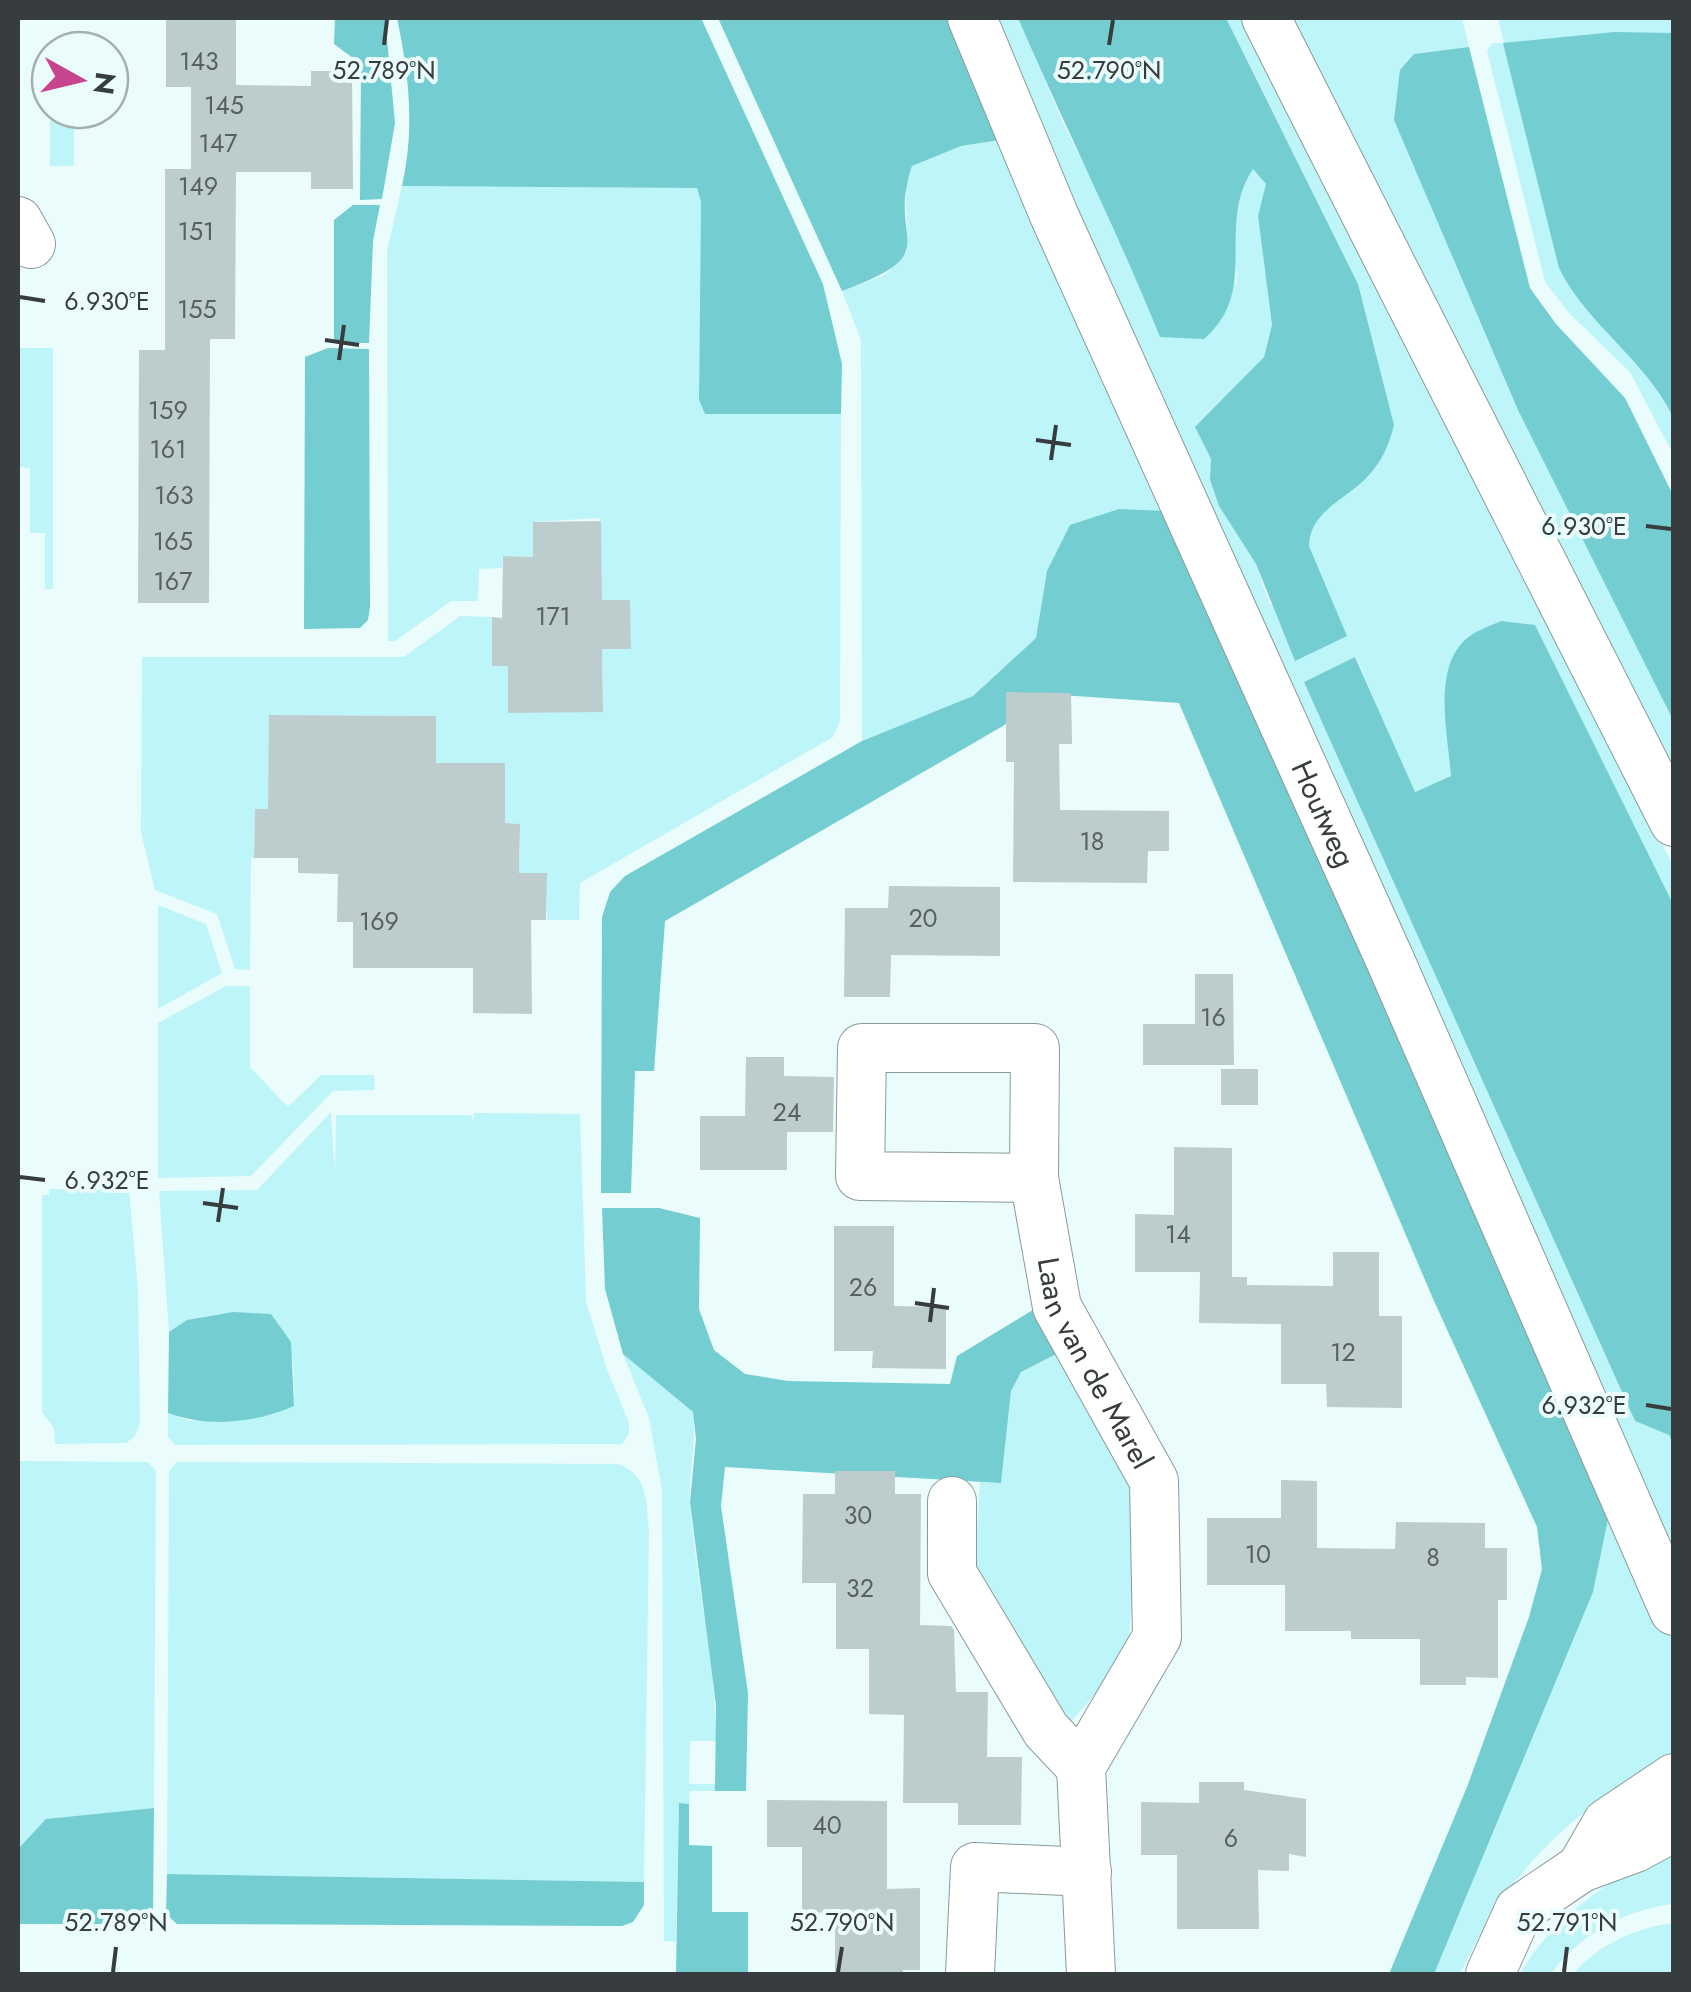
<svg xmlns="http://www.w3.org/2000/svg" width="1691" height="1992" viewBox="0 0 1691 1992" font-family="Jost,sans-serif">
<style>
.green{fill:#bef5f8}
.forest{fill:#73cdd1}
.building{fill:#bdcdce}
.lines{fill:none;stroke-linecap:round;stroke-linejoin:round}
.minor-casing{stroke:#8a9a9a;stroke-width:50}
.minor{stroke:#fff;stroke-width:48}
.ticks{fill:none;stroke:#373d3e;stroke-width:4}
.labels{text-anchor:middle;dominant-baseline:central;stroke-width:8;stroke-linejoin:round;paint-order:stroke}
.number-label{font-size:25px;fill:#586162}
.street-label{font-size:30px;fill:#373d3e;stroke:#ebfcfd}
.ticks-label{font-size:25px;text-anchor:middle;fill:#373d3e;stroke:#ebfcfd;stroke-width:8;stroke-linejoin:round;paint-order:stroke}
</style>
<rect width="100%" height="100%" fill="#ebfcfd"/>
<g class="green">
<path d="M996 18H1018L1064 125 1113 222 1237 284C1234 243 1231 204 1253 168L1267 184 1258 216 1272 325 1264 357 1196 428 1211 459 1210 480 1219 506 1256 564 1269 603 1346 636 1309 546C1310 514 1345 495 1368 476L1358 284 1226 18H1243L1673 866V904L1534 625 1445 697 1451 776 1414 792 1356 657 1304 682 1635 1421 1669 1435 1673 1443V1579L1578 1352 1544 1251 1088 234Z"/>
<path d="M1291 18H1462L1469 47 1414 54 1519 410 1673 720V775Z"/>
<path d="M1498 18H1673V454L1630 372 1569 313 1545 282 1487 51 1492 43H1504Z"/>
<rect x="50" y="110" width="24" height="56"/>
<path d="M1000 140 1165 511 1047 571 1036 638 973 696 862 741 861 340 842 291 885 275 907 252 906 184 912 166 961 146Z"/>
<path d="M402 186 697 188 701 202 699 400 705 414H841L840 721 833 737 580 883 579 920H547L546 873H514L520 858V824L505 823V763L441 809 417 755H436V716L270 715 268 809H255L254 858H251L250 970 235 969 217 914 155 890 141 832 142 657H404L460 616 492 617V665L508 666V713L603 711 602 649 631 648 630 600H602L600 518 533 522V557L503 556 502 568 479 569 478 601H451L395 641H388L387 251Z"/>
<path d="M18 348H53V589H45V533H30V468L18 467Z"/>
<path d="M158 905 206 924 222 973 158 1009Z"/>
<path d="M226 986H250V1067L288 1107 321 1075H374L375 1090 333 1091 251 1176 158 1178V1023Z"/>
<path d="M331 1112 335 1172 336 1115H471L473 1121 474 1113 580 1114 586 1301 606 1367 629 1423V1434L622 1444 175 1445 168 1437V1413L190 1421 294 1406C295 1366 295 1347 271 1314 234 1312 200 1311 169 1332L159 1191 257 1190Z"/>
<path d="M49 1189 129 1190 138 1289 140 1423 134 1437 126 1443 55 1444 54 1428 42 1412V1195H49Z"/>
<path d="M1060 1352 1128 1475 1136 1523 1129 1641 1108 1679 1069 1724 975 1568 980 1482 1001 1483 1011 1391 1021 1372Z"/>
<path d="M623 1354 693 1412C697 1444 688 1472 690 1504 696 1583 716 1661 716 1741H690L689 1784H715V1791H690L689 1804H679L676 1942 664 1941 662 1490 649 1418Z"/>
<path d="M18 1461 148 1462 156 1471 154 1808 46 1819 18 1849Z"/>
<path d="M177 1462 618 1464C649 1475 646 1503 649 1531L644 1882 167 1874 169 1471Z"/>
<path d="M1611 1505 1673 1639V1752C1649 1779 1613 1790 1585 1812 1529 1855 1489 1911 1460 1974H1434L1593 1592Z"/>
<path d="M1673 1846V1904C1626 1910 1579 1934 1551 1974H1520C1552 1917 1616 1875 1673 1846Z"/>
<path d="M1673 1923V1974H1573C1596 1946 1637 1927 1673 1923Z"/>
</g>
<g class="forest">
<path d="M335 18H385L395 123 382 199 360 200 361 64 334 44Z"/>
<path d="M397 18H701L823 284 842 364 841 414H705L699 400 701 202 697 188 402 186C415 127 409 76 397 18Z"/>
<path d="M718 18H951L1000 140 961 146 912 166C885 244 950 251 842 291Z"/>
<path d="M1018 18H1226L1358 284 1394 425C1389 444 1383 460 1369 475 1348 499 1310 510 1309 546L1347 636 1295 661 1256 564 1219 506 1210 480 1211 459 1195 427 1264 357 1272 325 1258 216 1266 184 1253 169C1215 226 1261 290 1204 339L1160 337C1116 228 1064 125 1018 18Z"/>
<path d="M1614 32 1673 33V417C1646 360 1587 325 1559 268L1503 43Z"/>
<path d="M1469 47 1530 288 1556 324 1625 398 1673 495V720L1518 410 1394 120 1400 70 1414 54Z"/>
<path d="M353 205H380L373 241 369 343H334V220Z"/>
<path d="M328 348 369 349 370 607 368 620 360 628 304 629 305 357Z"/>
<path d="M1119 509 1165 511 1611 1505 1593 1592 1434 1974H1389L1467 1787 1529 1617 1542 1569 1537 1527 1434 1301 1179 703 1046 694 1003 726 665 921 654 1071H635L631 1193H601L602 917 610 892 625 876 862 741 973 696 1036 638 1047 571 1070 525Z"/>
<path d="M1501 621 1535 625 1673 904V1443L1669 1435 1635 1421 1304 682 1355 657 1415 792 1451 776C1448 735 1432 669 1466 639 1475 631 1490 626 1501 621Z"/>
<path d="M602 1208H659L700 1218 699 1309 714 1350 745 1374 788 1381 950 1384 957 1356 1036 1308 1060 1352 1021 1372 1011 1391 1001 1483 725 1467 721 1506 748 1693 746 1791H715L716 1705 690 1502 696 1439 693 1412 623 1354 605 1289Z"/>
<path d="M233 1312 271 1314 291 1342 294 1406C254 1423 210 1428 168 1413L169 1332 187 1320Z"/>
<path d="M679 1803 689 1804V1845L712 1846V1912H748V1974H676Z"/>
<path d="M154 1808 153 1913 144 1924H18V1849L46 1819Z"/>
<path d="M167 1874 644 1882V1905L633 1922 622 1926 177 1924 166 1914Z"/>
</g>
<g class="building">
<path d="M166 18H236V85L311 86V71H352L353 189H311V172H236L235 339H210L209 603H138L139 350H165V169H191V87H166Z"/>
<path d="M601 521 602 600H630L631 649H602L603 712 508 713V666H492V617L502 618 503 556 533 557V522Z"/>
<path d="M1006 692 1071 693 1072 744H1059L1060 810 1169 811V851H1148L1147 883 1013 882 1014 762H1006Z"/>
<path d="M269 715 436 716V763H505V823L520 824 519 873H547L546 920H531L532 1014 473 1013V968H353V922H337L338 874 298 873V858H254L255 809H268Z"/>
<path d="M889 886 1000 887V956L891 955 890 997H844L845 908H888Z"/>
<path d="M1195 974H1233L1234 1065H1143V1024H1195Z"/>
<path d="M746 1057H784V1076L834 1077 833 1132H787V1170H700V1116H745Z"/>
<rect x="1221" y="1069" width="37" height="36"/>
<path d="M1174 1147 1232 1148V1277H1247V1285L1333 1286V1252H1379V1316H1402V1408L1327 1407 1326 1384H1281V1324L1199 1323 1200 1272H1135V1214L1174 1215Z"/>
<path d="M834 1226H894V1306L946 1307V1369L872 1368 873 1351H834Z"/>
<path d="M835 1471H895V1494H921L920 1625 951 1626 954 1630 956 1692H988L987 1757H1022L1021 1825H958V1803H903L904 1715 869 1714V1649H836V1583H802L803 1494H835Z"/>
<path d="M1281 1480 1317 1481V1548L1395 1549 1396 1522 1485 1523V1548H1507V1600H1498V1678L1466 1677V1685H1420V1639H1351V1631H1285V1585H1207V1518H1281Z"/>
<path d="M1199 1782H1244V1790L1306 1799V1857L1289 1854V1871L1258 1870 1259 1929H1177V1855H1141V1802L1199 1803Z"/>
<path d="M767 1800 887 1801V1889L920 1888V1970H903V1974H835V1912L802 1913V1847H767Z"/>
</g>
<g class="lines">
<g class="minor-casing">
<g id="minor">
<path id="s1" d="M972 18 1054 215 1390 960 1674 1611"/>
<path d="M1266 18 1674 822"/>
<path d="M18 221 31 244"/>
<path id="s2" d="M1034 1178 860 1176 862 1048H1035L1034 1178 1057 1307 1154 1481 1157 1637 1081 1767 1091 1974"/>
<path d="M952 1501V1573L1046 1730 1081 1767"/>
<path d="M1674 1778 1607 1823 1581 1868 1635 1848 1674 1827"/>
<path d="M970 1974 975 1867 1087 1872"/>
<path d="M1490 1974 1519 1910 1581 1868"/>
</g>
</g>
<use href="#minor" class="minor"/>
</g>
<path class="ticks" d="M384 45 387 20M1109 45 1113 20M20 297 45 301M325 340 359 345M339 360 344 325M1036 440 1071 445M1051 460 1056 425M1646 526 1671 529M20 1177 45 1180M203 1203 238 1208M218 1222 223 1188M915 1303 949 1308M930 1322 934 1288M1646 1405 1671 1409M113 1972 116 1947M838 1972 842 1947M1564 1972 1567 1947"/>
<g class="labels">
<g class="number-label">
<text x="199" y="61">143</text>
<text x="224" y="105">145</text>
<text x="218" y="143">147</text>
<text x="198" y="186">149</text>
<text x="196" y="231">151</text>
<text x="197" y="309">155</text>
<text x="168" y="410">159</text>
<text x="168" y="449">161</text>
<text x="174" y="495">163</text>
<text x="173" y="541">165</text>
<text x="173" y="581">167</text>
<text x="553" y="616">171</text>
<text x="1092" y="841">18</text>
<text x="923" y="918">20</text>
<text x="379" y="921">169</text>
<text x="1213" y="1017">16</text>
<text x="787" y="1112">24</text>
<text x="1178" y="1234">14</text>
<text x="863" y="1287">26</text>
<text x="1343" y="1352">12</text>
<text x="858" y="1515">30</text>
<text x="1258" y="1554">10</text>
<text x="1433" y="1557">8</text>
<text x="860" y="1588">32</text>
<text x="827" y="1825">40</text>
<text x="1231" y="1838">6</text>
</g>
<g class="street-label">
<text stroke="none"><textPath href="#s1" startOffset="870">Houtweg</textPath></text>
<text stroke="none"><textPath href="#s2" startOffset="802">Laan van de Marel</textPath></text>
</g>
</g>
<g class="ticks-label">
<text x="384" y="79">52.789°N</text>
<text x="1109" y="79">52.790°N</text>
<text x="107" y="310">6.930°E</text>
<text x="1584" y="535">6.930°E</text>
<text x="107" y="1189">6.932°E</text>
<text x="1584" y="1414">6.932°E</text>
<text x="116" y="1931">52.789°N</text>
<text x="842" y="1931">52.790°N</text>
<text x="1567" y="1931">52.791°N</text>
</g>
<rect width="1691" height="1992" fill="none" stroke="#373d3e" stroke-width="40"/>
<g transform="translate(80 80) rotate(98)"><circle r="48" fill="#ebfcfd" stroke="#a3b0b1" stroke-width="2.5"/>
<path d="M0-8L18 38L0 25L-18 38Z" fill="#c7458d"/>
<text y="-15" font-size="28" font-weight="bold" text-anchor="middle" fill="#373d3e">N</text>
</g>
</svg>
